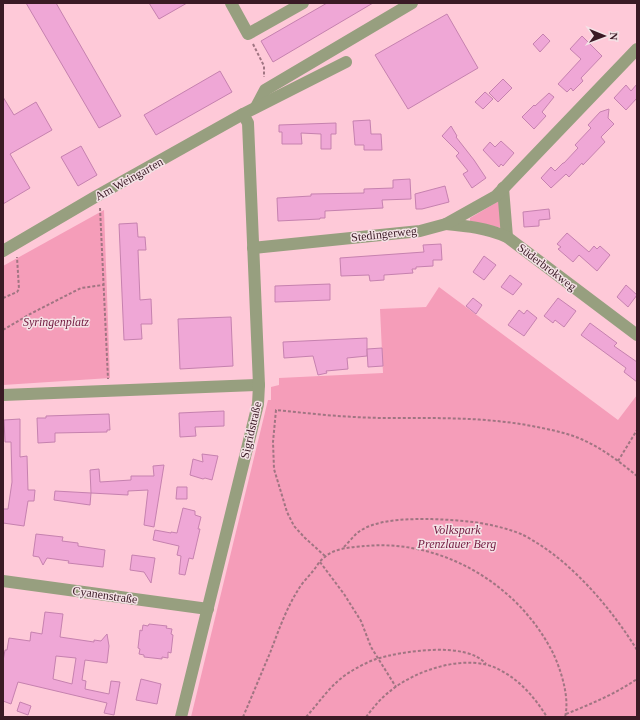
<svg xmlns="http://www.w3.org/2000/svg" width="640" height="720" viewBox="0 0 640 720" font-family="'Times New Roman',serif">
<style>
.green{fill:#f59db9}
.building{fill:#efa7d6;stroke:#c681af;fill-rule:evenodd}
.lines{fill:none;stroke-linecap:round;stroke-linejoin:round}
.path{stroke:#a07582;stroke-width:2;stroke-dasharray:3 2;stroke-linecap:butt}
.minor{stroke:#979f7f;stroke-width:12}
.labels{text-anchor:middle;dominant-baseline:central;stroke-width:3;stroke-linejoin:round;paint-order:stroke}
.street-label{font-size:12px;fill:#3a1a25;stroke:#f4e2e6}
.park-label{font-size:12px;font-style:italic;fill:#72193f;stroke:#f4e2e6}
</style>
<rect width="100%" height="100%" fill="#fec9d8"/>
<g class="green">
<path d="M499 201 501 228 470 221V218Z"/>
<path d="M104 210 110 378 3 385V266Z"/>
<path d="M439 287 618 420 637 395V717H191L268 400H271V387L279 385V378L383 373 380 309 426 307Z"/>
</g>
<g class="building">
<path d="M26 3H56L121 116 99 128Z"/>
<path d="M149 3H187L159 19Z"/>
<path d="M327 3H373L273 62 261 41Z"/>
<path d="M447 14 478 68 408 109 375 55Z"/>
<path d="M543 34 550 41 540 52 533 44Z"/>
<path d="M582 36 602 56 581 78 583 81 573 91 571 88 567 92 558 84 581 59 570 49Z"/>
<path d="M220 71 232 92 156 135 144 115Z"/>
<path d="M503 79 512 88 498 102 489 93Z"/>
<path d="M637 84V98L626 110 614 98 626 85 631 91Z"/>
<path d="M485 92 493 99 483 109 475 102Z"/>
<path d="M549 93 554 97 542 112 546 116 534 129 522 117 534 105 535 106Z"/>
<path d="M3 97 14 115 36 102 52 130 10 154 30 188 3 204Z"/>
<path d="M609 109 608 118 614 124 601 137 605 142 583 165 582 163 569 177 566 174 551 188 541 178 551 167 555 171 563 163H564L578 148 575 145 591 128 588 125 600 112Z"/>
<path d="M370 120 371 134H381L382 150H364V145H355L353 121Z"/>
<path d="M336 123V134H331V149H321V134L301 133 302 144H282V132H279V125Z"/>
<path d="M451 126 457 136 456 137 474 160 486 178 472 188 463 174 468 171 456 156 459 153 442 136Z"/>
<path d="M501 141 514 153 503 166 501 164 499 167 483 150 490 142 495 147Z"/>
<path d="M81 146 97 175 78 186 61 157Z"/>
<path d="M410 179 411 199 382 200 383 208 325 211V218H320V219L278 221 277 198 311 196V194L364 193V189L393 188V180Z"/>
<path d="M445 186 449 202 422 209H416L415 194Z"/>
<path d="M549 209 550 219 539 220V226L524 227 523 212Z"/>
<path d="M137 223 138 237H145L146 250H138L140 300 151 299 152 324H141L142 339 124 340 119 224Z"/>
<path d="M567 233 589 252 594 246 597 249 600 246 610 255 597 271 579 255 573 262 558 249 561 247 557 244Z"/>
<path d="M441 244 442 260H433V266L416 267V269H412L413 273 384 275V280L370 281 369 275 341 276 340 258 424 252 423 245Z"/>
<path d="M484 256 496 265 484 280 473 272Z"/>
<path d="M510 275 522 284 513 295 501 287Z"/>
<path d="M330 284V300L275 302V286Z"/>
<path d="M626 285 637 295 628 307 617 297Z"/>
<path d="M473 298 482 305 476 314 466 306Z"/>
<path d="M558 298 576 311 564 327 555 320 553 323 544 316Z"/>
<path d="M519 310 524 314 527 310 537 318 524 336 508 325Z"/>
<path d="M231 317 233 366 180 369 178 319Z"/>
<path d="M590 323 617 343 614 346 637 362V382L624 372 626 368 581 335Z"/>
<path d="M367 338V356L347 358 348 369 326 371 327 373 318 375 313 356 284 358 283 342Z"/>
<path d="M382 348 383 366 368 367 367 349Z"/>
<path d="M224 411V426L195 427 196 436 180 437 179 413Z"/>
<path d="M109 414 110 430H107V432L55 433V442L38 443 37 418H46V416Z"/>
<path d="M20 419V457L27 456 28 490H35L34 501H28L24 526 3 523V509H8L12 482 11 442H5L4 420Z"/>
<path d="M202 454 218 456 212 480 205 478 203 479 190 475 193 459 203 462Z"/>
<path d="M164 465 154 527 144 525 148 490 128 491V495L91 493 90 470 99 469 100 482 131 480V476H154L153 466Z"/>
<path d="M177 487H187V499H176Z"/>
<path d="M55 491 91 493 90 505 54 500Z"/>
<path d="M183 508 195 511V515L201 517 198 529H200L193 559 189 558 185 575 179 574 181 556 177 555 179 546 153 540 155 530 171 533V532L177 533Z"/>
<path d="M36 534 63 537 62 541 78 543V546L105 550 103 567 68 563 69 561 47 558 43 565 39 557 33 556Z"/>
<path d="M132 555 155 558 151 583 144 572 130 570Z"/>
<path d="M45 612 63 614 60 637 94 642V640L101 641 107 634 109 646 107 663 85 660 82 680 86 681 85 689 109 694 111 681 120 682 114 715 104 713 107 703 18 682 11 704 3 701V661L5 650H7L9 638 30 641 31 632 42 634ZM56 656 76 658 72 684 53 679Z"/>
<path d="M149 624 167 626 166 628 172 629 171 634 173 635 171 653 168 652V658L162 657V659L144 657V655L139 654 140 649 138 648 140 630 142 631 143 625 148 626Z"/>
<path d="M141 679 161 684 157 704 136 700Z"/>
<path d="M20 702 31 706 28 715 17 711Z"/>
</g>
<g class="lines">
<g class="path">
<path d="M253 44 264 66V77"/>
<path d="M100 208 108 379"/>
<path d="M3 298 17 292 19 289 17 257"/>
<path d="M3 330 30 314 81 288 103 285"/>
<path d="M618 461 637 430"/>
<path d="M344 547C348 543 352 538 356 534 373 519 407 519 429 519 460 520 491 522 521 534 526 536 532 540 537 543 576 567 613 611 637 650"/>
<path d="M325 556 305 538 294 526 287 512 274 469 273 442 276 410C313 414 351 418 389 418 439 418 488 417 537 427 552 430 567 433 581 439 602 448 620 462 637 476"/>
<path d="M320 562 344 594 361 621 371 647 396 687"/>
<path d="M566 714C591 704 615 694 637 679"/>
<path d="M243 717C252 696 261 674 270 653 278 632 286 609 298 590 302 583 308 577 313 571 317 566 320 560 325 557 334 548 353 547 365 546 442 539 518 584 553 653 561 670 570 698 565 717"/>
<path d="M306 717C319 703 328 688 344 676 354 669 365 663 376 659 402 651 467 641 486 664"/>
<path d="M366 717C373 708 380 699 389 692 415 670 468 652 500 670 521 681 535 698 547 717"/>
</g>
<g class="minor">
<path d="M231 3 248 34 303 3"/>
<path d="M256 107 265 90 412 3"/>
<path d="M503 188 507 237"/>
<path d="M446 224C467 226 487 228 507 237L637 335"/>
<path d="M253 248 420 231 446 224 496 196 637 49"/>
<path d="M3 251 95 197 243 114 346 62"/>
<path d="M3 395 259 385"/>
<path d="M3 581 208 609"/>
<path d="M181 717 258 404 259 385 248 123 243 114"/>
</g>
</g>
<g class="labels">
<g class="street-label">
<text transform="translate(129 179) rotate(-29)">Am Weingarten</text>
<text transform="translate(384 234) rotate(-6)">Stedingerweg</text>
<text transform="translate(547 267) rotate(37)">Süderbrokweg</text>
<text transform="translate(251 430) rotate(-77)">Sigridstraße</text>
<text transform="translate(105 595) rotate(8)">Cyanenstraße</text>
</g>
<g class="park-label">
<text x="56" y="322">Syringenplatz</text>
<text x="457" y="530">Volkspark<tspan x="457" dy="14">Prenzlauer Berg</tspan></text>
</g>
</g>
<rect width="640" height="720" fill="none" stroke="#3a1a25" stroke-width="8"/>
<g transform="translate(604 36) rotate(91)" stroke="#f4e2e6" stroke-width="3" paint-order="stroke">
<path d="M0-3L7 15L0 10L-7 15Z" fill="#3a1a25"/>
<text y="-6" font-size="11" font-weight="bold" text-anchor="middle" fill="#3a1a25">N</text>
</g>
</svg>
